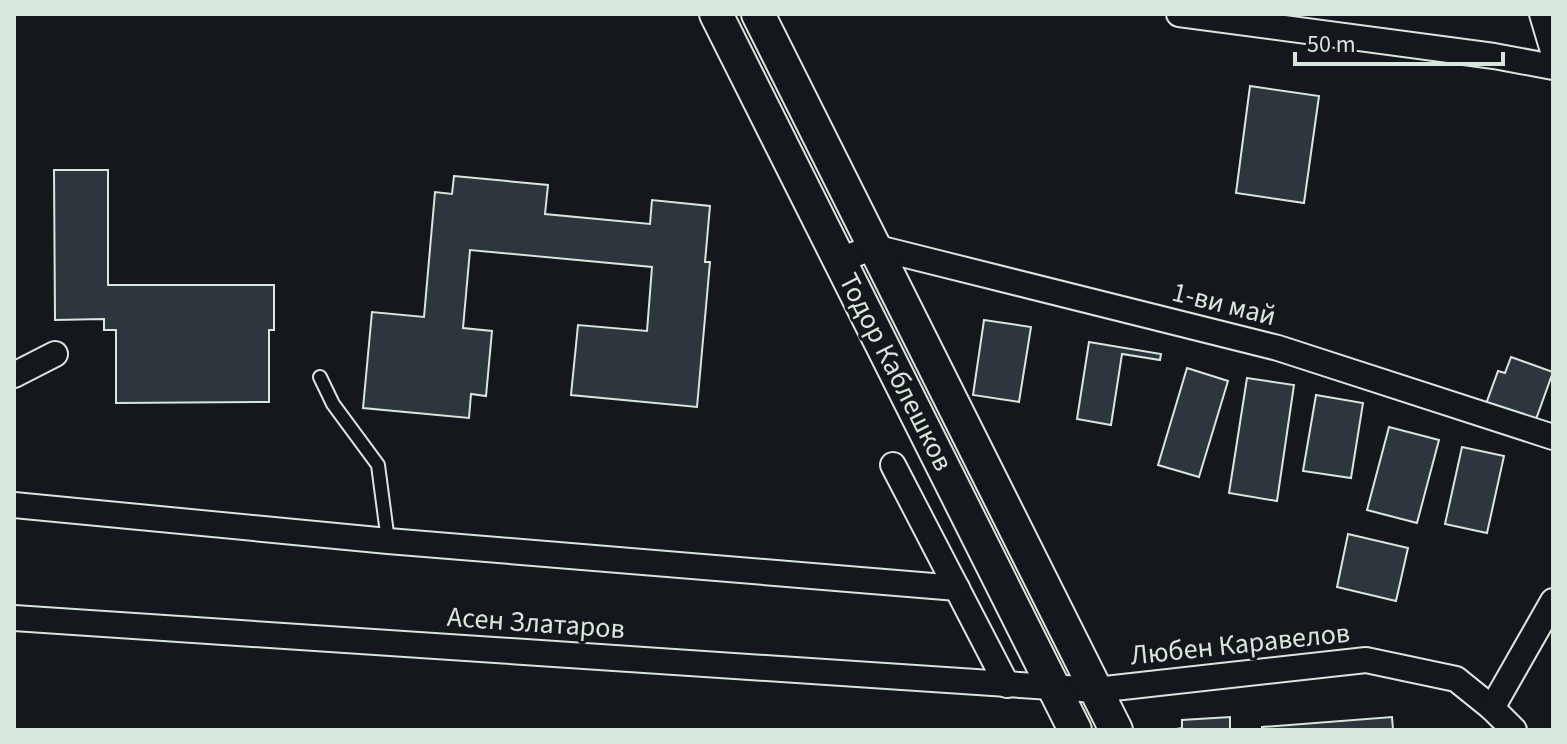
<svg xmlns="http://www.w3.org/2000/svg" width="1567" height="744" viewBox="0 0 1567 744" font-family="'Source Sans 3',sans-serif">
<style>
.building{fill:#2c363c;stroke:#d8e6dc;stroke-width:2}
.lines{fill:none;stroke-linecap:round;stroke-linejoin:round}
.service-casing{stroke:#d8e6dc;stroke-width:16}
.minor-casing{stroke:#d8e6dc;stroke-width:28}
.tertiary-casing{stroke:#d8e6dc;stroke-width:36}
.service{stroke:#14181c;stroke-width:12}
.minor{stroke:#14181c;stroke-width:24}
.tertiary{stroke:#14181c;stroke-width:32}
.labels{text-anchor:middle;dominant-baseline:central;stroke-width:6;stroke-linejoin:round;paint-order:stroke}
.street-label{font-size:28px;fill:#d8e6dc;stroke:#14181c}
</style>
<rect width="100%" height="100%" fill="#14181c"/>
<g class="building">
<path d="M1250 86 1319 96 1304 203 1236 193Z"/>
<path d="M54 170H108V285H274V330H269V402L116 403V330H104V319L55 320Z"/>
<path d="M454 176 548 185 545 214 650 224 652 200 710 206 705 262H710L697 407 571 395 578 325 647 331 652 267 470 250 463 328 492 331 486 396 471 394 469 418 363 408 372 312 424 317 435 192 452 194Z"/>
<path d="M984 320 1031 327 1019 402 973 395Z"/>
<path d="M1089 342 1161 354 1160 360 1122 354 1111 425 1077 419Z"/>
<path d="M1511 357 1553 372 1535 422 1486 404 1498 371 1505 373Z"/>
<path d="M1187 368 1228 381 1199 477 1158 465Z"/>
<path d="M1247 378 1294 385 1277 501 1229 493Z"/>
<path d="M1316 395 1363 403 1351 478 1303 471Z"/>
<path d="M1389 427 1439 440 1417 523 1367 510Z"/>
<path d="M1462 447 1504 456 1487 533 1445 524Z"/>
<path d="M1348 534 1408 548 1396 601 1337 587Z"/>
<path d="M1230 717V730H1171L1182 728V720Z"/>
<path d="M1392 717 1393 730H1262V727Z"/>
</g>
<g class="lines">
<g class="service-casing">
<path id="service" d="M320 377 333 404 378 465 388 541"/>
</g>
<g class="minor-casing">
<g id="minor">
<path d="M1179 14 1494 56 1553 67"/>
<path d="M1542 14 1553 51"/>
<path d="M840 260 874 247 1278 348 1553 437"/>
<path d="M14 375 55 354"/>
<path d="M893 465 1007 685"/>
<path d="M14 505 388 541 957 588"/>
<path d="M14 618 1096 690 1366 660 1456 679 1492 708 1514 730"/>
<path d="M1492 708 1553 601"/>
</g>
</g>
<g class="tertiary-casing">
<g id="tertiary">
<path d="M716 14 1075 730"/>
<path d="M758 14 1116 730"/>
</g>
</g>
<use href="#service" class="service"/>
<use href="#minor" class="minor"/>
<use href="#tertiary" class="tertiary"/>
</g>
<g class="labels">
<g class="street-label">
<text transform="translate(1224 304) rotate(14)">1-ви май</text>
<text transform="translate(896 372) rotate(63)">Тодор Каблешков</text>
<text transform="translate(536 623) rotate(4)">Асен Златаров</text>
<text transform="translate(1240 644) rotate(-6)">Любен Каравелов</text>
</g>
</g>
<rect width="1567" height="744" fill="none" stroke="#d8e6dc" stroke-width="32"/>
<path d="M1295 52v12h208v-12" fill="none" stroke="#d8e6dc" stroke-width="4"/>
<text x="1307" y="52" font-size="24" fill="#d8e6dc" stroke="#14181c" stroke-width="6" paint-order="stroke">50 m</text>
</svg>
